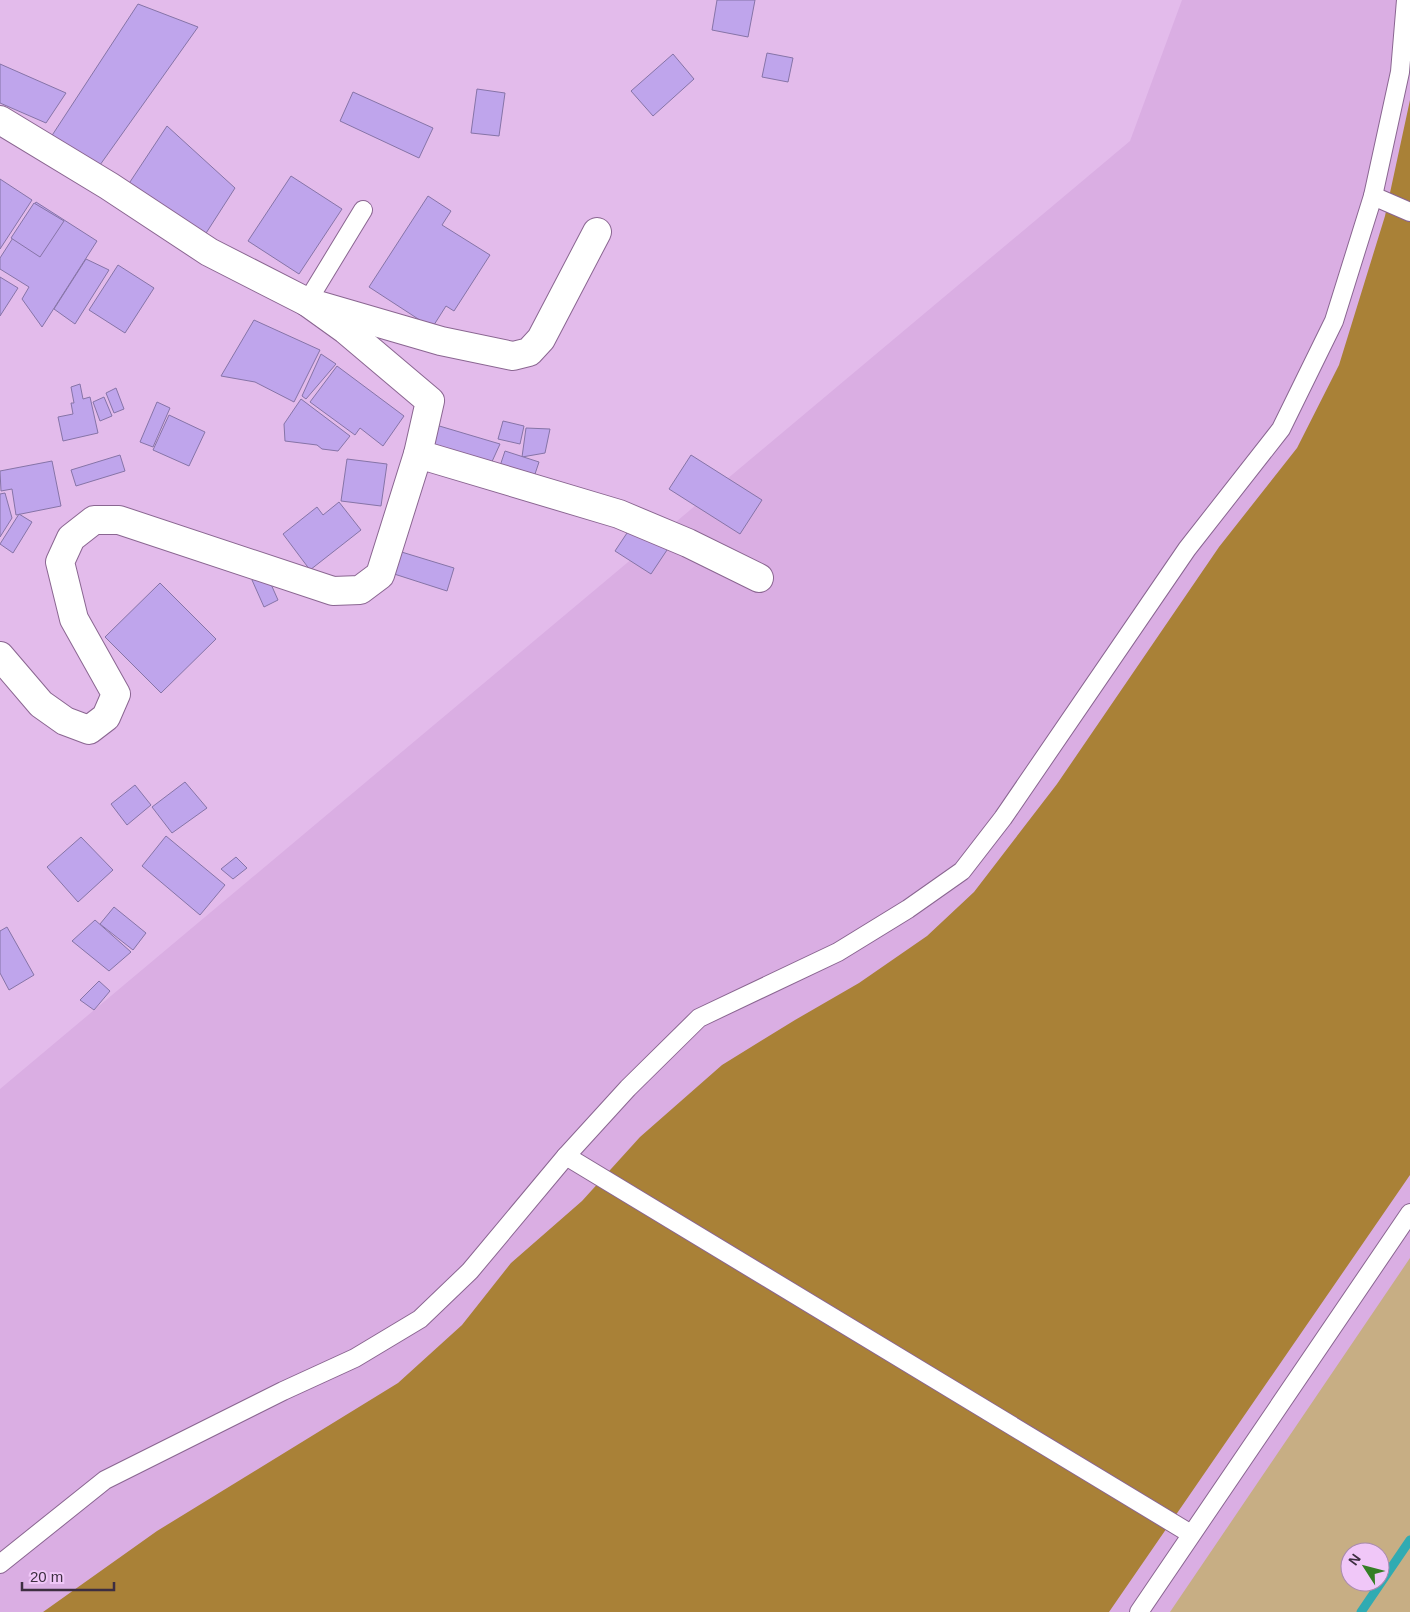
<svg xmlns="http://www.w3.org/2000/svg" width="1410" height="1612" viewBox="0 0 1410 1612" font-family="Helvetica,sans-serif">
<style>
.built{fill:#daaee3;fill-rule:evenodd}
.green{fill:#c7ae84;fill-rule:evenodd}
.forest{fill:#a98137}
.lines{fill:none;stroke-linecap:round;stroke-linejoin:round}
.stream{stroke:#30abb2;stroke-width:9}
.building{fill:#bfa5ec;stroke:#8674a7}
.lane-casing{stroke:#8a6691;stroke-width:20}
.street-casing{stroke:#8a6691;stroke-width:30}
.lane{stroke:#fff;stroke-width:18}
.street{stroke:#fff;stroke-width:28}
</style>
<rect width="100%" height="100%" fill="#e3bbeb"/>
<path class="built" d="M1182 0H1410V1612H0V1089L1130 141ZM1350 1552H1380V1582H1350Z"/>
<path class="green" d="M1410 1258V1612H1170ZM1350 1552H1380V1582H1350Z"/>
<path class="forest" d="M1410 100V1175L1109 1612H43L157 1531 398 1383 462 1325 511 1263 582 1201 640 1137 722 1065 795 1020 859 983 927 936 974 892 1057 784 1219 547 1297 448 1339 365 1385 216Z"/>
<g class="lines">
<path class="stream" d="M1361 1612 1410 1540"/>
</g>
<g class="building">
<path d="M717 0H755L748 37 712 30Z"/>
<path d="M138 4 198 27 95 172 49 140Z"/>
<path d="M767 53 793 58 788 82 762 77Z"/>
<path d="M673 54 694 79 653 116 631 91Z"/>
<path d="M0 64 66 93 46 123 0 103Z"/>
<path d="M477 89 505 93 499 136 471 133Z"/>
<path d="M353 92 433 128 419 158 340 121Z"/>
<path d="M167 126 235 188 201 241 126 188Z"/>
<path d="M291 176 342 209 299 274 248 241Z"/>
<path d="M0 179 32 200 0 249Z"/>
<path d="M428 196 451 211 442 225 490 255 454 311 446 306 432 328 369 287Z"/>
<path d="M36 202 97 241 42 327 22 299 29 287 0 269V258Z"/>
<path d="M34 203 64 221 40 257 11 238Z"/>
<path d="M86 259 109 270 75 324 54 309Z"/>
<path d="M118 265 154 288 125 333 89 310Z"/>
<path d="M0 277 18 288 0 316Z"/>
<path d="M254 320 320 350 294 402 255 382 221 376Z"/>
<path d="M321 354 336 364 306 399 302 396Z"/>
<path d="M337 366 404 416 383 446 360 428 355 435 310 402Z"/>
<path d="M80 384 83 399 90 397 98 433 63 441 58 417 73 414 71 403H74L71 387Z"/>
<path d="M116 388 124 409 114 413 106 393Z"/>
<path d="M104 397 112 416 100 421 93 402Z"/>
<path d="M301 399 350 436 338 451 322 449 317 445 285 441 284 424Z"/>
<path d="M157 402 170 408 153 447 140 442Z"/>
<path d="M169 415 205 432 189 466 153 450Z"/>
<path d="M503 421 524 426 520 444 498 439Z"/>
<path d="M436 425 500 444 490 466 425 446Z"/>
<path d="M526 428 550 429 545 453 522 457Z"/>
<path d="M505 451 539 462 532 483 498 472Z"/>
<path d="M120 455 125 471 76 486 71 470Z"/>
<path d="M691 455 762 500 740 534 669 489Z"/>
<path d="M347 459 387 464 381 506 341 501Z"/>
<path d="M52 461 61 506 16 515 12 489 1 491 0 471Z"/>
<path d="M5 493 12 518 0 537V494Z"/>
<path d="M339 502 361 530 310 570 283 534 317 507 323 515Z"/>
<path d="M19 514 32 522 13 553 0 544Z"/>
<path d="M633 524 669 547 651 574 615 551Z"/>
<path d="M395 550 454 568 447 591 388 572Z"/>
<path d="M266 573 278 600 264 607 252 580Z"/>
<path d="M160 583 216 639 161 693 105 637Z"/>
<path d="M185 782 207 808 172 833 152 807Z"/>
<path d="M135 785 151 805 127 825 111 804Z"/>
<path d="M166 836 225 885 200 915 142 866Z"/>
<path d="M81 837 113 870 78 902 47 867Z"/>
<path d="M236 857 247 868 233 879 221 869Z"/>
<path d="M114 907 146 933 133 950 100 924Z"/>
<path d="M95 920 131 952 109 971 72 941Z"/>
<path d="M7 927 34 975 9 990 0 973V931Z"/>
<path d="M99 981 110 991 94 1010 80 1000Z"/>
</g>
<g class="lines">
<g class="lane-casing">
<g id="lane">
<path d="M1373 196 1410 212"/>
<path d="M307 302 363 210"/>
<path d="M566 1156 1191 1534"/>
<path d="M0 1564 105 1480 283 1391 355 1358 420 1319 470 1271 566 1156 628 1088 699 1018 838 952 908 909 962 871 1003 818 1187 549 1281 429 1334 321 1373 196 1400 72 1406 0"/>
<path d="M1139 1612 1410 1213"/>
</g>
</g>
<g class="street-casing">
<g id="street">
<path d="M0 120 109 186 209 252 307 302 441 341 513 356 529 352 541 339 597 232"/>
<path d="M418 454 619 514 688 543 759 578"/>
<path d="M0 656 41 704 65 721 89 730 106 717 116 694 74 619 60 562 71 538 94 520H119L333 591 360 590 380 575 418 454 430 401 346 330 307 302"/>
</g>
</g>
<use href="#lane" class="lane"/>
<use href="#street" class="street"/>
</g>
<g transform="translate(1365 1567) rotate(306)"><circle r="24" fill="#f0c7f8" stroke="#a88aaf"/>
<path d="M0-4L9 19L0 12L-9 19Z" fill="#347e25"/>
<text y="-8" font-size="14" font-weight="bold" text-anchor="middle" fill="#3d2e41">N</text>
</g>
<path d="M22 1582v8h92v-8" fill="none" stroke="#3d2e41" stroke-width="2.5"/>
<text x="30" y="1582" font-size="15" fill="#3d2e41" stroke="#f0c7f8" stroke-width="4" paint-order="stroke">20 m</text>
</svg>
